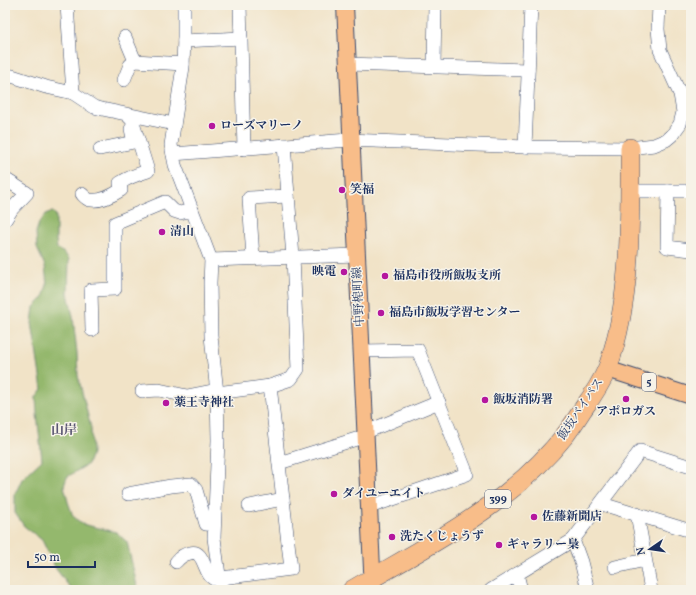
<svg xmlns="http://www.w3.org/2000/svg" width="696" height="595" viewBox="0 0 696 595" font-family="Vollkorn,'Noto Serif JP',serif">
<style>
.forest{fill:#94b86d;stroke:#587466}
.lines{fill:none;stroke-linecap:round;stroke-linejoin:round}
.minor-casing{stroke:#3b4a6e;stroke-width:14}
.major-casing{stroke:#3b4a6e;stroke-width:18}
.highway-casing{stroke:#3b4a6e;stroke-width:20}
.minor{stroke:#fff;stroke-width:13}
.major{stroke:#f8bd89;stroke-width:16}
.highway{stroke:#f8bd89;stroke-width:19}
.poi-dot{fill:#b5179e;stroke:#f7f3e8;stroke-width:1.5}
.labels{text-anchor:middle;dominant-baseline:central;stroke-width:3;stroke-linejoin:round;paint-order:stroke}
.shield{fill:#f7f3e8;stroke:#5d6a87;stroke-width:1}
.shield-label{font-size:11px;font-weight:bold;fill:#1b2f5e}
.poi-label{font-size:12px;font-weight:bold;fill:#1b2f5e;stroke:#f7f3e8;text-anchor:start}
.street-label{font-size:12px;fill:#1b2f5e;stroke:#f7f3e8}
.neighbourhood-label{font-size:13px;font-weight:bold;fill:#5b5773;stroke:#f7f3e8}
</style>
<rect width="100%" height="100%" fill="#f7f3e8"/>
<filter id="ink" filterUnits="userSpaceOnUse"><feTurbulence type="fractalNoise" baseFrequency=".025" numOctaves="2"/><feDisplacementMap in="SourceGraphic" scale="8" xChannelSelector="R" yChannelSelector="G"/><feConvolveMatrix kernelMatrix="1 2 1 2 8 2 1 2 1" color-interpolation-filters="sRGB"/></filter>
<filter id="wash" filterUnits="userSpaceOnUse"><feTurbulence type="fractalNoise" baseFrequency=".012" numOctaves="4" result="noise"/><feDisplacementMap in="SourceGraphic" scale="16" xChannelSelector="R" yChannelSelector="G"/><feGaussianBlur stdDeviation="0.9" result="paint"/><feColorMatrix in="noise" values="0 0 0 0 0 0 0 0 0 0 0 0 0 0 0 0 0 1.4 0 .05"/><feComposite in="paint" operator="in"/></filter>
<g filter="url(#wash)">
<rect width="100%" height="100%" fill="#f1e3c7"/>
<path class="forest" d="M53 212 55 214 56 217V240L57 249 64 253 69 259 68 293 73 317 77 353 78 376 91 428 92 453 88 464 67 477 64 486 68 502 73 516 82 524 116 532 127 542 138 590H72L56 569 42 540 24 526 15 513V494L22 479 42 460 37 414 36 397 42 389 32 323 34 307 43 298 47 285 45 266 37 248 36 232 39 223 47 213Z"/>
</g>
<g filter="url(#ink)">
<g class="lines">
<g class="minor-casing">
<g id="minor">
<path d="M67 5 73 93"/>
<path d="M184 5V37L183 67 171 145 175 165 211 260 210 283 211 336 217 393 218 440 214 538 221 590"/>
<path d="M240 5 244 149"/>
<path d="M125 37 135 61"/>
<path d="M184 41 241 38"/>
<path d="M348 64 528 70"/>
<path d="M434 66 435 5"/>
<path d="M5 75 12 76 46 87 73 93 94 107 102 109 174 124"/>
<path d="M124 80 130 65 135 61 183 64"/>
<path d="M525 147 531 5"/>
<path d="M100 149 134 142 131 129"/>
<path d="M173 154 348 140 525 147 630 148 654 145 666 140 672 135 680 124 683 112 680 94 660 50 658 29 659 5"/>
<path d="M5 179 27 193 12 209 5 220"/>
<path d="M630 191H668"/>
<path d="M691 191H668L667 247 691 250"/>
<path d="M82 194C84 196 86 199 90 200 100 202 113 195 121 190L120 183C129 177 138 174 148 171L132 120 128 116"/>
<path d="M253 258 249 198 288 196"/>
<path d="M211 260 357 255"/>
<path d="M92 330 91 290 115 289V223L165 202 174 211 180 213 192 210"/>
<path d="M362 351 418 350 467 474 369 507"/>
<path d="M142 391 159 390 187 396 217 390"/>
<path d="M217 393 270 386 291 379 298 369 293 257 284 145"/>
<path d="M366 432 439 402"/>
<path d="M279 463 366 436"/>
<path d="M128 494 171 486 191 484 196 490 206 524 214 525"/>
<path d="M602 504 691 531"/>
<path d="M249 506 283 499"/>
<path d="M637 514 651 590"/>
<path d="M573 540 581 562 588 590"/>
<path d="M176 562C180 557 184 554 190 553 205 549 203 574 214 579L291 569 270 386"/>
<path d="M615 567 645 560"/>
<path d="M517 574 521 590"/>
<path d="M491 590 573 540 640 451 691 467"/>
</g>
</g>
<g class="major-casing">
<g id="major">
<path d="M345 5 373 590"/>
<path d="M607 369 691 396"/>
</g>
</g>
<g class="highway-casing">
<path id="highway" d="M352 590C396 564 442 540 484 510 514 489 543 463 566 434 572 426 578 417 583 409 591 398 603 379 608 367 632 297 630 221 630 148"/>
</g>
<use href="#minor" class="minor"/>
<use href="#major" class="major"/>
<use href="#highway" class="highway"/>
</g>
</g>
<g class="poi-dot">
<circle cx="212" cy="126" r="4"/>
<circle cx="342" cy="190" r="4"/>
<circle cx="162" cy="232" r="4"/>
<circle cx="344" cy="272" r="4"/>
<circle cx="385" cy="276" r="4"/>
<circle cx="381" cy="313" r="4"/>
<circle cx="626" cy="399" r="4"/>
<circle cx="485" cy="400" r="4"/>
<circle cx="166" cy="403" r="4"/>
<circle cx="334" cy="494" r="4"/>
<circle cx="534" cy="517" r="4"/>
<circle cx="392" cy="537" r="4"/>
<circle cx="499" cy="545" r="4"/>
</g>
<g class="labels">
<g class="shield">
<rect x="642" y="373" width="14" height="18" rx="3"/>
<rect x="485" y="490" width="26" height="18" rx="3"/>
</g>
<g class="shield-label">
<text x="649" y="382">5</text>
<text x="498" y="499">399</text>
</g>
<g class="poi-label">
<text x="220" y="126">ローズマリーノ</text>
<text x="350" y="190">笑福</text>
<text x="170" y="232">清山</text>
<text x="336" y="272" text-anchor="end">映電</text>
<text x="393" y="276">福島市役所飯坂支所</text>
<text x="389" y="313">福島市飯坂学習センター</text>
<text x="493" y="400">飯坂消防署</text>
<text x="174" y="403">薬王寺神社</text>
<text x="626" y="412" text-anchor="middle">アポロガス</text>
<text x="342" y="494">ダイユーエイト</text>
<text x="542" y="517">佐藤新聞店</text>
<text x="400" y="537">洗たくじょうず</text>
<text x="507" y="545">ギャラリー梟</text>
</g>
<g class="street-label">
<text transform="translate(359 297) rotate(-93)">中野梍町線</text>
<text transform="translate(581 409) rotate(-56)">飯坂バイパス</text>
</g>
<g class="neighbourhood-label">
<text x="64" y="431">山岸</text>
</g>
</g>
<rect width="696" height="595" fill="none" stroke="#f7f3e8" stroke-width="20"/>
<g transform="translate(650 549) rotate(257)" stroke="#f7f3e8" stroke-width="3" paint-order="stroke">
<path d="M0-3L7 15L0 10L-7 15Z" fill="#1b2f5e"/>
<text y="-6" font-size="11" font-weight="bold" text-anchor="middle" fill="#1b2f5e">N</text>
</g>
<path d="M28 561v6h67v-6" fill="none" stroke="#1b2f5e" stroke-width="2"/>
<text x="34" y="561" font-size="12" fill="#1b2f5e" stroke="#f7f3e8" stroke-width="3" paint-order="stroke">50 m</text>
</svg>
